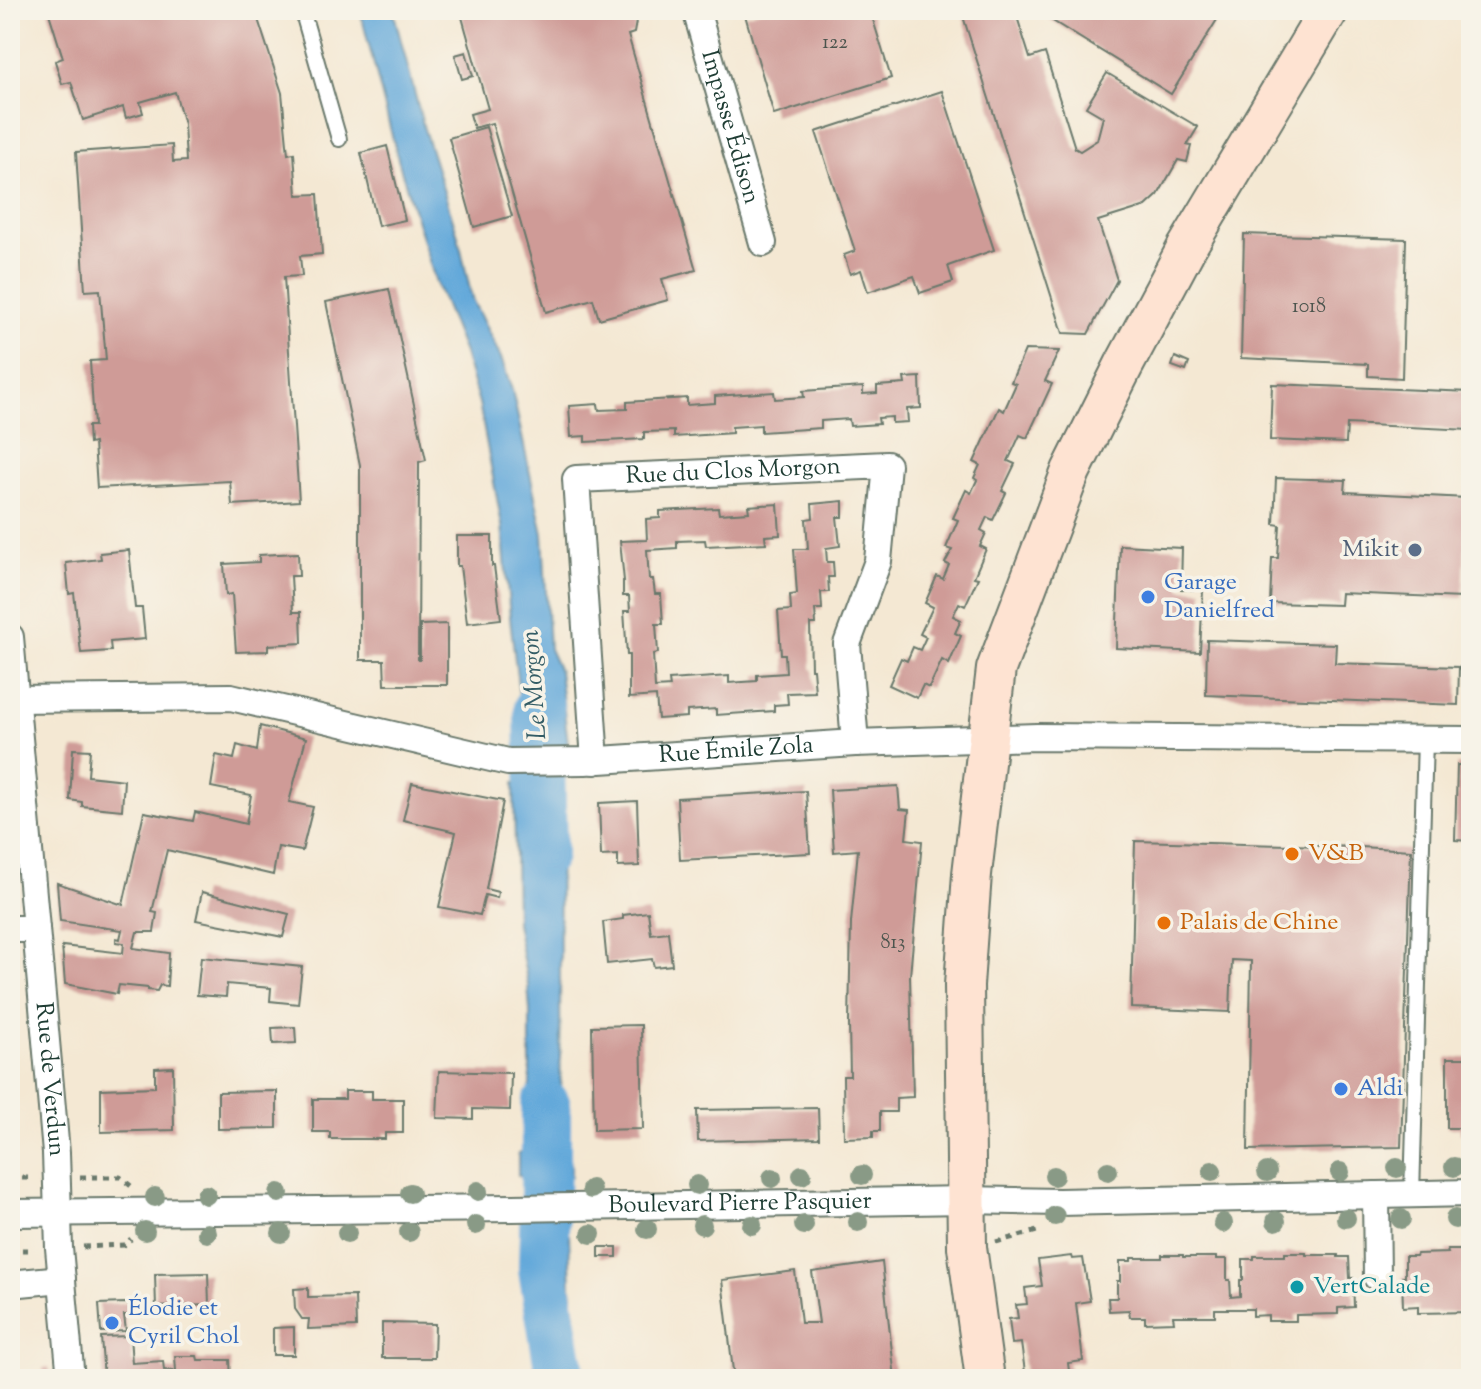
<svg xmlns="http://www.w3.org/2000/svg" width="1481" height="1389" viewBox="0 0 1481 1389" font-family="'Sorts Mill Goudy',serif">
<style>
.water{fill:#64a9da;stroke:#427387;stroke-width:2}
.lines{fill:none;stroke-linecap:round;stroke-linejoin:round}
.river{stroke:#64a9da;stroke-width:50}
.building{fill:#cf9b97}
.lane-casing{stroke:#6a796c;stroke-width:18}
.street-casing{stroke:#6a796c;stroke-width:30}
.secondary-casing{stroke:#6a796c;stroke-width:42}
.path{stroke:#6a796c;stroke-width:5;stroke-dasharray:6 6;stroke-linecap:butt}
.lane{stroke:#fff;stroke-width:14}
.street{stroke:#fff;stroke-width:26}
.secondary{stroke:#fee3d2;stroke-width:38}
.tree{fill:#899a86}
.service-dot{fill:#5c6f8a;stroke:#f7f3e8;stroke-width:3}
.shop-dot{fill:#3f7fe0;stroke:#f7f3e8;stroke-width:3}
.food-dot{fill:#e8710a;stroke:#f7f3e8;stroke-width:3}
.culture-dot{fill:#0f9aa8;stroke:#f7f3e8;stroke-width:3}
.labels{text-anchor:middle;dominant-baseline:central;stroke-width:7;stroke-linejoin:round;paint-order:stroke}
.number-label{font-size:20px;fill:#4b544d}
.street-label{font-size:24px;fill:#1f3d34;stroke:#f7f3e8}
.service-label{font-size:24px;fill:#4e5e75;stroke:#f7f3e8;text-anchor:end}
.shop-label{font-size:24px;fill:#366cbe;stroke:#f7f3e8;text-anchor:start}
.food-label{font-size:24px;fill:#c56008;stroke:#f7f3e8;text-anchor:start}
.culture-label{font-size:24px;fill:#0d838f;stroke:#f7f3e8;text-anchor:start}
.water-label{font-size:26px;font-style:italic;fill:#345d66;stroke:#f7f3e8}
</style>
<rect width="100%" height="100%" fill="#f7f3e8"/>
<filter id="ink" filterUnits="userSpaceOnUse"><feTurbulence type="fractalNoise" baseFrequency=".0125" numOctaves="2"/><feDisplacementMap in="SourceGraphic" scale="16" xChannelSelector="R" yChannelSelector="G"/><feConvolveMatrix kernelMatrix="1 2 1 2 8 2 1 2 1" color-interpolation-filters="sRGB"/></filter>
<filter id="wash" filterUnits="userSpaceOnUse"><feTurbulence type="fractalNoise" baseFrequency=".006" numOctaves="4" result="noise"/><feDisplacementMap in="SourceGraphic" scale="32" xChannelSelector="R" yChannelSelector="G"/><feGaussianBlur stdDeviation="1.8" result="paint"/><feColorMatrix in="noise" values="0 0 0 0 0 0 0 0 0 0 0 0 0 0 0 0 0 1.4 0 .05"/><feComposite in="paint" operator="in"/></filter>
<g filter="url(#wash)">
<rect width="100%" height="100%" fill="#f4e8d3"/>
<g class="water">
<path d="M360 10H393L424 129 458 236 472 299 501 358 512 390 543 534 549 649 559 671 568 743 558 744 559 761 520 763 519 745 524 736 510 618 502 525 479 403 464 353 436 283 399 163Z"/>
<path d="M514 783 536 785 559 784 561 1163H571V1176H518V1153L522 1152 527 1146 530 1130V1011L528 985 516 923Z"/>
<path d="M569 1235 571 1289 584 1379H537L525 1282 522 1236Z"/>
</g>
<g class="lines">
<g class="river">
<path d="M539 707 542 854"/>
<path d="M546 1106V1159L543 1269 561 1379"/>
</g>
</g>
<g id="blocks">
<g class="building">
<path d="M48 10H255L282 93 288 154 294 153 297 195 318 194 322 254 300 256 302 276 284 277 299 501 232 505 230 481 97 488 94 443 89 444 88 426H94L90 361 106 360 100 290 85 291 76 152 172 145 173 162 186 161 184 124 175 92 140 102 143 113 126 118 123 107 83 120 71 82 62 84 55 61 63 58Z"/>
<path d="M460 10H638L634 33 628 35 696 270 662 279 668 300 599 319 593 299 546 312 492 123 474 128 470 114 488 109Z"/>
<path d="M761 10H870L891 78 774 115 745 15Z"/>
<path d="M961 10H1001L1018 20 1030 58 1045 53 1075 148 1080 151 1097 140 1103 117 1086 107 1107 73 1198 127 1187 145 1191 146 1187 162 1178 160 1158 195 1146 206 1098 221 1117 280 1088 334 1063 333Z"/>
<path d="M1035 10H1223L1171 94Z"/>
<path d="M466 52 473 76 462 79 455 55Z"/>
<path d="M942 91 994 250 948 266 953 282 920 293 914 276 868 292 861 270 850 274 844 255 855 251 816 132Z"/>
<path d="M486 127 512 216 474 227 449 138Z"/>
<path d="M387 146 405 220 378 226 361 153Z"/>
<path d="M10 157H20V171L10 172Z"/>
<path d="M1244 234 1406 239 1402 378 1368 376V364L1241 358Z"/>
<path d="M389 289 426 460 419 462 418 660H420V625L447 624V685H385L384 660H360V465L326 302Z"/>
<path d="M1025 350 1059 351 1045 381 1052 384 1027 438 1020 435 1008 461 1015 464 1002 491 1006 493 993 520 987 517 981 530 986 533 980 546 986 549 974 577 978 578 965 606 959 603 953 616 961 620 955 633 961 636 949 664 942 660 929 688 923 685 917 698 889 685 901 658 907 661 913 647 920 650 926 637 920 634 933 607 925 603 937 576 943 579 949 565 945 563 952 550 946 548 958 520 953 518 966 490 971 493 977 480 974 478 980 465 974 462 999 408 1004 411 1016 384 1011 382Z"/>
<path d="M1175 357 1189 363 1186 371 1172 366Z"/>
<path d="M920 377 921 408 907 409 908 422 892 423V417L878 418 879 424 850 426 849 419 821 421V428L761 432V425L732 427V433L674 437V431L644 432V439L585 442V436L571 437 569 406 598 404 599 410 627 409V402L687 398V405L715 403V396L774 392 775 399 804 397 803 391 863 387V394L877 393V386L905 384 904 378Z"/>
<path d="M1272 384 1471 392 1470 430 1347 424 1346 443 1270 440Z"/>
<path d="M1276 478 1346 480 1345 492 1467 498 1463 598 1341 593 1340 605 1270 603 1272 558H1278L1280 525 1274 524Z"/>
<path d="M843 501V517H837L840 546 826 548 827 562H833L834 577H828L829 592H821L822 609H815L816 624H810L811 669H813L815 692 787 693 788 704 774 705V711L716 715V709L687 711V717L658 719 656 696 629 698V655H627L624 611H630L629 596H623V581H624L620 541 647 540 646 519 660 518V511L718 508 719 514 749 512 748 506 778 504 780 535 765 536 766 543 706 546 705 540 677 541V548L647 550 649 579H653L655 594H661L663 624H656L658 653 653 654 655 688 670 687 669 680 729 676V683L757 681V675L786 673 785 654H781L778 611 791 610 790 595 797 594 794 549H808L806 519 813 518 812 504Z"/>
<path d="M457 536H492V566H494L501 619 467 623 460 566H457Z"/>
<path d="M1120 545 1182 548 1181 589 1203 590 1200 652 1116 648Z"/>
<path d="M129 550 135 608H142L145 639 110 642 111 651 81 653 74 593 69 594 66 563 101 559 100 553Z"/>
<path d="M298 553 299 576H291L293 612H301L302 643 268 645V651L236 652 232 594 226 595 224 564 259 562V555Z"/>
<path d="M1207 640 1336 644 1335 663 1459 667 1458 705 1206 695Z"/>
<path d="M260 726 306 738 289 802 313 807 302 851 278 847 273 875 167 850 152 912 157 913 154 932H137L133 948 169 953 167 986 160 985 157 991 148 990V988L119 985 117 994 65 984 62 946 123 953 124 943 116 942V938L120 939 122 930 60 921 57 883 123 905 144 812 193 821 195 812 246 824 251 795 211 787 216 755 234 759 237 745 257 751Z"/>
<path d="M73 749 90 750 88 776 124 780 122 810 82 806V802L70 800Z"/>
<path d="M1457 765H1471V841L1455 840Z"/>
<path d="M412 783 503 801 486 889 498 892 497 898 485 895 480 915 439 907 456 832 403 820Z"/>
<path d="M898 786 900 809 909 810 906 839 922 841 910 976 913 1097 896 1098V1112H880V1131H873V1137L844 1138 843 1076H850L849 1023 851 923 858 850 834 852 830 790Z"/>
<path d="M806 791 810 853 680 860 677 798Z"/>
<path d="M637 801 639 866 618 867V855L601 856 599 803Z"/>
<path d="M1135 841 1360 847 1411 850 1401 1147 1248 1150 1251 961 1232 960 1230 1012 1131 1008Z"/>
<path d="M202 892 289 914 283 937 196 920Z"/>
<path d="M648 912 651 934 668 932 672 965 654 967 652 959 607 964 603 922 623 919V915Z"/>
<path d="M201 957 302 967 298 1004 270 1001 271 988 227 984 226 997 197 995Z"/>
<path d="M641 1025 643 1129 594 1130 592 1026Z"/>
<path d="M295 1027 296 1043 273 1044 272 1028Z"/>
<path d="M1447 1058H1471V1133H1460V1128H1447Z"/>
<path d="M173 1067 174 1130 101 1132V1089L155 1087V1068Z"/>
<path d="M439 1071 511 1073 510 1110 473 1109V1119L437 1118Z"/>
<path d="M277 1091V1128L218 1129V1092Z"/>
<path d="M345 1091H372V1099H403V1133H385V1139H330V1132H313V1099H345Z"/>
<path d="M818 1108 819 1138 698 1141 697 1110Z"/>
<rect x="599" y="1247" width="18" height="10"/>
<path d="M1447 1250H1469L1468 1253H1471V1312L1418 1313V1306L1403 1307 1402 1277H1405V1256H1416L1417 1254 1448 1253Z"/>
<path d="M1285 1253H1306V1255H1338V1257H1349L1350 1278H1353L1354 1307 1338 1308V1314L1296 1315V1321H1268V1315L1253 1316V1309H1215V1316H1173L1174 1322 1145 1323V1317H1130L1129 1310 1109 1311 1108 1298H1117V1281H1120V1261H1131V1258H1162V1255H1183V1257H1216V1259H1227V1280H1230L1231 1297 1240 1296V1280H1243V1259H1254V1256H1285Z"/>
<path d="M1071 1256 1072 1259 1083 1258 1090 1301 1076 1303 1083 1361 1068 1363 1070 1379H1029L1028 1371 1025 1372 1021 1343 1012 1344 1009 1319 1018 1318 1016 1305 1027 1304 1025 1288 1042 1286 1038 1260Z"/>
<path d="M882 1262 895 1379H734L722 1280 795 1271 801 1323H819L812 1272Z"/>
<path d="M208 1273 209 1305 156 1307 155 1274Z"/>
<path d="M308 1288V1297L355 1296 356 1327 308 1329 309 1319H302L295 1309 294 1289Z"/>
<path d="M124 1303 131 1304V1315H124L126 1331 101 1332 99 1304Z"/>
<path d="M382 1323 435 1324 434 1358H382Z"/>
<path d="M294 1327V1355H273V1328Z"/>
<path d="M130 1336 132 1363 163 1361 164 1370 176 1371 175 1356H197L198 1360H230L231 1379H104L101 1337Z"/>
<path d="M49 1367 51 1379H45L43 1368Z"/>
</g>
</g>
</g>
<g filter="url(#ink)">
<use href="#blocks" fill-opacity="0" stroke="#6a796c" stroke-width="2"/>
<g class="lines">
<g class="lane-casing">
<g id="lane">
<path d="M302 10 339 139"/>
<path d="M1412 1195 1425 739"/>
</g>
</g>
<g class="street-casing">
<g id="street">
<path id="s1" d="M696 10 763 243"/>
<path id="s2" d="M10 637 56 1153 59 1248 71 1379"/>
<path id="s3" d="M10 699 231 697 508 762 585 761 855 743 1037 737 1471 740"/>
<path id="s4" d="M595 761 576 479 887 465 878 561 847 644 855 743"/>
<path d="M10 929H36"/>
<path d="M1376 1195 1377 1277"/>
<path id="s5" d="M10 1213 513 1208 966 1200 1059 1202 1471 1193"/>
<path d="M10 1284 62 1279"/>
</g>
</g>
<g class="secondary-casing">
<path id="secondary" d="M985 1379 967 1247 964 985 972 874 996 669 1071 471 1124 365 1187 247 1329 10"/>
</g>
<g class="path">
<path d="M80 1177H120L131 1186"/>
<path d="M10 1178H30"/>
<path d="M996 1242 1041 1230"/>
<path d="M83 1247 124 1245 131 1239"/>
<path d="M10 1250H33"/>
</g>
<use href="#lane" class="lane"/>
<use href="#street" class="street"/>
<use href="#secondary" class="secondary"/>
</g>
<g class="tree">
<circle cx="1454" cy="1167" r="10"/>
<circle cx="1397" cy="1168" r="10"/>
<circle cx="1108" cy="1171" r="10"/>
<circle cx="1212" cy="1171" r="10"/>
<circle cx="1267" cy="1172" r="10"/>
<circle cx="1340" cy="1172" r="10"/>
<circle cx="802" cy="1175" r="10"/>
<circle cx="862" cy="1175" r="10"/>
<circle cx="1054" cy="1176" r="10"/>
<circle cx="772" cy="1178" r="10"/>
<circle cx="697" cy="1185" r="10"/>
<circle cx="591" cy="1189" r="10"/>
<circle cx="478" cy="1191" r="10"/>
<circle cx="279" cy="1193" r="10"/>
<circle cx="410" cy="1193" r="10"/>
<circle cx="206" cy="1195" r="10"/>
<circle cx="155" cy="1197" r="10"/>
<circle cx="1055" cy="1216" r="10"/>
<circle cx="1346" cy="1218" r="10"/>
<circle cx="1401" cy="1219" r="10"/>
<circle cx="1455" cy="1219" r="10"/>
<circle cx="1276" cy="1221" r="10"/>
<circle cx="858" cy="1222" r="10"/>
<circle cx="1223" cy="1223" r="10"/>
<circle cx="476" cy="1225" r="10"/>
<circle cx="702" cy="1225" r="10"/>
<circle cx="752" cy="1225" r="10"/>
<circle cx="804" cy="1225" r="10"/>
<circle cx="647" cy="1229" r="10"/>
<circle cx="145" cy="1231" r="10"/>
<circle cx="409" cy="1232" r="10"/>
<circle cx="207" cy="1233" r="10"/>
<circle cx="281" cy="1233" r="10"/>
<circle cx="347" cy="1233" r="10"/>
<circle cx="591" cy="1234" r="10"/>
</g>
</g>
<circle class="service-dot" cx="1415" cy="550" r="8"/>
<g class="shop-dot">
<circle cx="1148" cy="597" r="8"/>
<circle cx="1341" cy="1089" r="8"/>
<circle cx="112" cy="1323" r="8"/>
</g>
<g class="food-dot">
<circle cx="1292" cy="854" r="8"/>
<circle cx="1164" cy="923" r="8"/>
</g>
<circle class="culture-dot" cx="1297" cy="1287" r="8"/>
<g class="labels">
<g class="number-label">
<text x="835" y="43">122</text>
<text x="1309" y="307">1018</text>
<text x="893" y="943">813</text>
</g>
<g class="street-label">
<text stroke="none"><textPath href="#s1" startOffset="122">Impasse Édison</textPath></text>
<text stroke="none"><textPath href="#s4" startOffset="440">Rue du Clos Morgon</textPath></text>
<text stroke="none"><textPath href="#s3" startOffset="734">Rue Émile Zola</textPath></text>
<text stroke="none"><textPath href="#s2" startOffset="444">Rue de Verdun</textPath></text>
<text stroke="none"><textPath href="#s5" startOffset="730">Boulevard Pierre Pasquier</textPath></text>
</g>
<g class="service-label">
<text x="1399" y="550">Mikit</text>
</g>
<g class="shop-label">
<text x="1164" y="583">Garage<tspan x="1164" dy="28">Danielfred</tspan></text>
<text x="1357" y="1089">Aldi</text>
<text x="128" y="1309">Élodie et<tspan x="128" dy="28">Cyril Chol</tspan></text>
</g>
<g class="food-label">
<text x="1308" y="854">V&amp;B</text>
<text x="1180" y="923">Palais de Chine</text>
</g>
<g class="culture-label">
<text x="1313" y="1287">VertCalade</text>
</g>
<g class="water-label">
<text transform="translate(535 685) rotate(-94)">Le Morgon</text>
</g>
</g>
<rect width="1481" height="1389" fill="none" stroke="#f7f3e8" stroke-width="40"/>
</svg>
